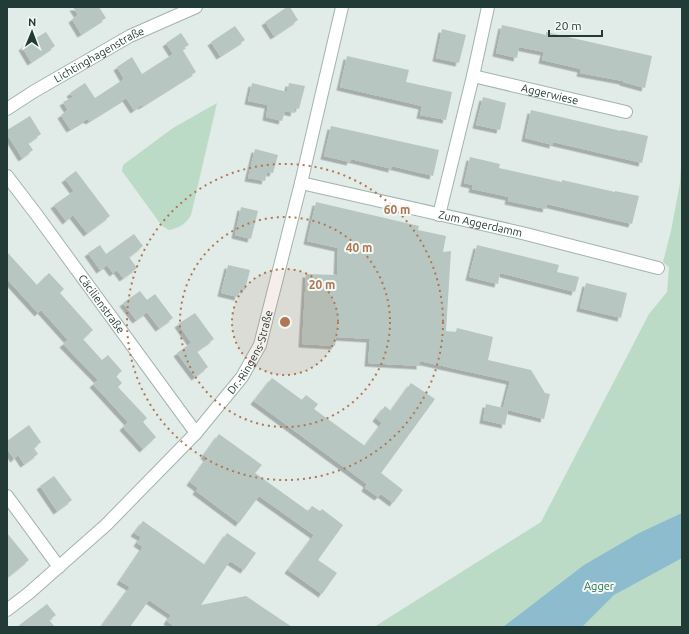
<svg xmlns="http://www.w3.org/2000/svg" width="689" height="634" viewBox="0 0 689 634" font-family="Ubuntu,sans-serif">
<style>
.green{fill:#bbdbc7}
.water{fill:#8cbcce}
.building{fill:#b7c6c1;filter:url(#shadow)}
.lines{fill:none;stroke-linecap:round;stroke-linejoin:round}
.street-casing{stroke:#a4b3af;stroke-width:14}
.street{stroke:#fff;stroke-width:12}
.ring{fill:none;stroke:#af7753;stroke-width:2;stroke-dasharray:2 4}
.labels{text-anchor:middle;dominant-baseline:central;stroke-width:4;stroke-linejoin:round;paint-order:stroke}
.street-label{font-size:11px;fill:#223b37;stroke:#f2f8f5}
.park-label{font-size:11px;fill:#2e704f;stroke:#f2f8f5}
.centre{fill:#af7753;stroke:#f2f8f5;stroke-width:2}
.ring-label{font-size:12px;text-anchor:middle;font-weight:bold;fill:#af7753;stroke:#f2f8f5;stroke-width:4;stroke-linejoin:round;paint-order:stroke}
</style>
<defs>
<filter id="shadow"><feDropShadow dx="-3.5" dy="3.5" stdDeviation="0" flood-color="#0004"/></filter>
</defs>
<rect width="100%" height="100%" fill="#e1ebe8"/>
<g class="green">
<path d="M217 103 191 215C186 224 179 228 169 230L162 226 122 171 123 165 173 128Z"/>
<path d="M682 145V627H374L541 522 649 314 667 292 669 267 663 262 671 231 680 183Z"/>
</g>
<path class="water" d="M682 513V558L614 595 582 627H503L584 565 639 533Z"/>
<g class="building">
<path d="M73 7H99L106 18 81 34 72 19 78 15Z"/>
<path d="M287 7H290L298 20 274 36 265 22Z"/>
<path d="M502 25 546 35V32L652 56 645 88 623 82V81L580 73 581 69 542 60 544 52 519 47 517 58 496 53Z"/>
<path d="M235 26 245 40 220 56 211 42Z"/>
<path d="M442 29 466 35 459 63 436 58Z"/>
<path d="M46 32 55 46 31 62 22 47Z"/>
<path d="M181 33 189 45 182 49 196 72 142 106 141 105 134 110 126 98 89 121 87 119 70 129 61 115 68 110 63 102 73 97 70 93 85 83 95 98 124 79 117 67 132 57 142 74 173 54 166 43Z"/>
<path d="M347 56 409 70 406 82 452 92 446 120 420 115 422 106 340 87Z"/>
<path d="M252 83 287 92 289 83 305 86 299 109 295 108 294 113 285 111 282 121 266 117 268 105 248 101Z"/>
<path d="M483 97 506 103 500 130 476 125Z"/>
<path d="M531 110 621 131V130L648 136 642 163 553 142V145L525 138Z"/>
<path d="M30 116 41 134 28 143 33 150 22 158 7 134V130Z"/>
<path d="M331 126 439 150 433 176 392 166V169L351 159 350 162 324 156Z"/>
<path d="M255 149 278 155 273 173 267 172 265 181 248 178Z"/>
<path d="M470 157 500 164 499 168 562 182V180L615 192V191L639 196 632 224 547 204 546 209 508 201 509 197 472 189 473 185 464 183Z"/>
<path d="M76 171 110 216 87 233 73 215 66 221 54 205 74 191 65 179Z"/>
<path d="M316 202 419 226 418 230 446 236 443 252 451 251 446 331 456 332 457 328 493 337 488 360 531 370 545 393 550 394 544 419 508 410 505 425 483 420 486 404 503 408 510 381 420 361V366L368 363 370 339 336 337 335 346 302 344 306 274 337 275 338 248 307 241Z"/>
<path d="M241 207 258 211 251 239 235 235Z"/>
<path d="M134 234 143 246 129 257 137 268 123 278 117 270 113 273 107 265 100 270 88 253 100 245 106 254Z"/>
<path d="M477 245 559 265 557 272 579 277 575 292 500 273 498 284 469 277Z"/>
<path d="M7 252 37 285 49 273 64 289 60 293 93 330 83 339 102 360 108 355 122 371 116 376 122 383 118 387 147 418 143 422 156 437 143 449 123 427 128 422 93 384 98 380 63 344 68 340 41 310 38 313 7 279Z"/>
<path d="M228 265 250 270 245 290 240 289 238 297 221 293Z"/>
<path d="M586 283 627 293 621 318 580 308Z"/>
<path d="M140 291 147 300 155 294 173 318 159 328 147 312 136 320 123 303Z"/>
<path d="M195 313 214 339 197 351 178 324Z"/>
<path d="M191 343 208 367 195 377 177 353Z"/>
<path d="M272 378 302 400 306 395 318 404 314 409 365 446 382 423 376 418 385 406 391 411 411 383 435 399 381 473 403 490 393 503 381 494 378 497 365 488 367 484 254 401Z"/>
<path d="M29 425 41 442 34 448 38 454 24 464 18 455 14 459 7 449V441Z"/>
<path d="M219 434 262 465 255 473 308 511 312 506 320 511 322 509 343 525 318 560 337 573 322 594 288 570 314 535 259 496 239 523 196 491 198 488 190 482 207 458 204 455Z"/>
<path d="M54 476 72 500 57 511 40 486Z"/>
<path d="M143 521 205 565 227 533 256 553 244 570 230 561 201 605 246 596 292 627H175L167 621 171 615 149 600 130 627H101L130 587 120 581 143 547 137 543 141 537 134 533Z"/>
<path d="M7 533 29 560 7 578Z"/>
<path d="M47 604 56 615 49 620 55 627H17Z"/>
</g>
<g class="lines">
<g class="street-casing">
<g id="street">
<path id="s1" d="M473 76 626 112"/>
<path id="s2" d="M7 109 33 92 130 36 196 7"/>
<path id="s3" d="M7 176 36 214 196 433"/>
<path id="s4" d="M301 183 522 233 658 268"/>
<path d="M439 215 473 76 488 7"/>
<path d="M7 496 59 567"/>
<path id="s5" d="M7 610 29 593 106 525 196 433 242 377 260 345 301 183 342 7"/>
</g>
</g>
<use href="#street" class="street"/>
</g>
<circle cx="285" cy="322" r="53" fill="#af7753" fill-opacity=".12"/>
<g class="ring">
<circle cx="285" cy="322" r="53"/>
<circle cx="285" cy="322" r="105"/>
<circle cx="285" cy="322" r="158"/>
</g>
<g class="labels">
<g class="street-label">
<text stroke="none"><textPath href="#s2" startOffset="107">Lichtinghagenstraße</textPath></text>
<text stroke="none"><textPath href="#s1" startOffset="79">Aggerwiese</textPath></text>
<text stroke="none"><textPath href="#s4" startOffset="184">Zum Aggerdamm</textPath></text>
<text stroke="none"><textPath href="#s3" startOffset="159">Cäcilienstraße</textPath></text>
<text stroke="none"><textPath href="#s5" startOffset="358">Dr.-Ringens-Straße</textPath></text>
</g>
<g class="park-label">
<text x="599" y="586">Agger</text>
</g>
</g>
<circle cx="285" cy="322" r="6" class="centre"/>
<g class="ring-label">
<text x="397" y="214">60 m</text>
<text x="359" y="252">40 m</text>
<text x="322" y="289">20 m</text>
</g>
<rect width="689" height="634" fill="none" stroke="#223b37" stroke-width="16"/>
<g transform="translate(32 32) rotate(1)" stroke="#f2f8f5" stroke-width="3" paint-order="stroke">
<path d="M0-3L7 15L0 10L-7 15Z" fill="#223b37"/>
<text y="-6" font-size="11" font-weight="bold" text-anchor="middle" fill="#223b37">N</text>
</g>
<path d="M549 30v6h53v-6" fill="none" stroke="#223b37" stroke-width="2"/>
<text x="555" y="30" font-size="12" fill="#223b37" stroke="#f2f8f5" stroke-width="3" paint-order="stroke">20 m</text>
</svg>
